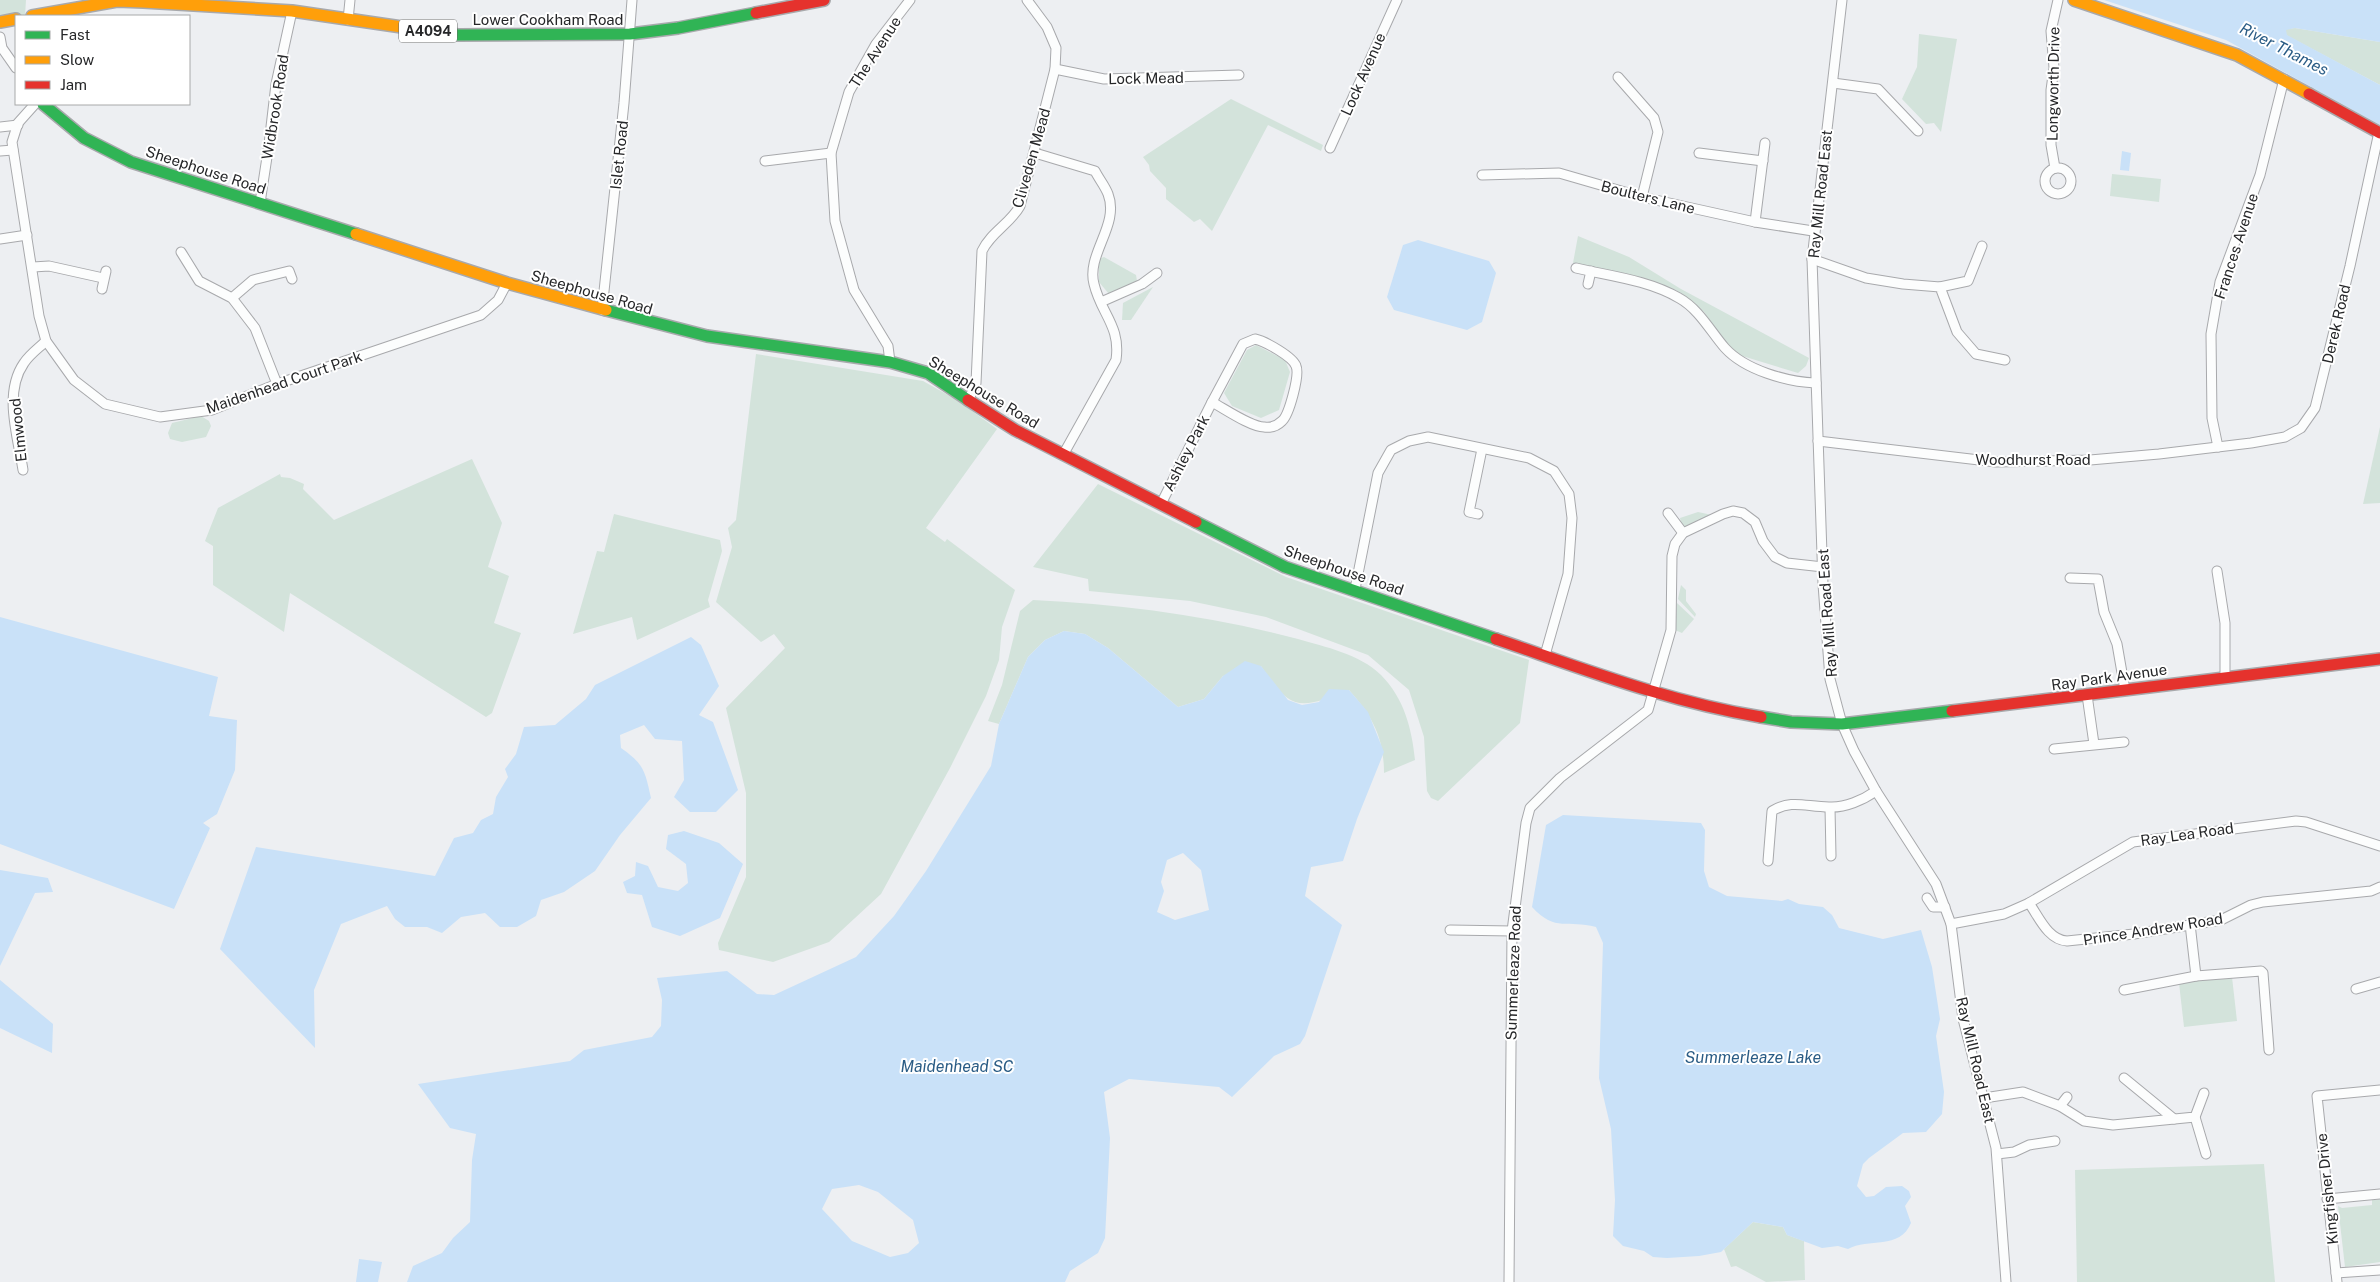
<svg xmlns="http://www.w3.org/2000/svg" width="2380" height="1282" viewBox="0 0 2380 1282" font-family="'Public Sans',sans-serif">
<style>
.green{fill:#d3e3db}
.water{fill:#c9e1f8;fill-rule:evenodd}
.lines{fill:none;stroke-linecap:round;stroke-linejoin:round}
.street-casing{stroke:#a8a9ac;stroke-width:11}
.fast-casing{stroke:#a8a9ac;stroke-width:14}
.slow-casing{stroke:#a8a9ac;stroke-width:14}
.jam-casing{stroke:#a8a9ac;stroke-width:14}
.street{stroke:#fcfdfd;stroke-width:9}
.fast{stroke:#30b455;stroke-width:11}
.slow{stroke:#ff9f0a;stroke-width:11}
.jam{stroke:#e5322d;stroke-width:11}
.labels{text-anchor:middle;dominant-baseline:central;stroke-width:4;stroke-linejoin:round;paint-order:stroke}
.shield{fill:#fff;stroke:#676869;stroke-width:1}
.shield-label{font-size:14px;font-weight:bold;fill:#262729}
.street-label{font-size:15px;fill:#262729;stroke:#fff}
.water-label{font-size:16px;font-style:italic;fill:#2a5c85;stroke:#fff}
</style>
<rect width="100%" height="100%" fill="#edeff2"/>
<g class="green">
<path d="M0 0H26L25 16H16L0 24Z"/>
<path d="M2295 28 2380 42V85L2286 35V29Z"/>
<path d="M1919 34 1957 39 1941 132 1934 123 1926 124 1902 99 1917 67Z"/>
<path d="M1231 99 1323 145 1321 151 1268 125 1212 231 1200 219 1194 222 1166 199V188L1150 171 1149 165 1143 157Z"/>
<path d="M2112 174 2161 179 2159 202 2110 196Z"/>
<path d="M1578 236 1629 257 1681 289 1809 358 1806 366 1798 373 1739 355 1725 341 1704 312 1676 290 1636 277 1573 263Z"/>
<path d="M1104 257 1136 275 1137 281 1134 285 1109 294 1099 282V259Z"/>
<path d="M1153 287 1131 320H1122L1123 303Z"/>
<path d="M1256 345 1285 360 1290 372 1279 410 1261 418 1232 406 1224 393 1247 350Z"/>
<path d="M756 354 923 381 957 400 997 429 926 528 945 542 947 539 1015 590 1002 627 999 660 986 696 950 768 881 894 829 942 773 962 719 950 718 943 746 877V793L726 708 785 648 774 634 761 642 716 602 732 547 728 528 736 520Z"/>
<path d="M201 416 209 421 211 426 206 437 182 442 170 439 168 433 172 423Z"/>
<path d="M2380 427V503L2363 504Z"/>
<path d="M472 459 502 523 488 567 509 576 494 623 521 633 492 713 486 717 290 593 284 632 213 585V546L205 541 218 508 280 474 281 477 290 478 304 484 303 489 334 520Z"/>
<path d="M1098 484 1286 577 1529 660 1520 723 1438 801 1431 798 1427 791 1424 737 1409 690 1368 655 1266 617 1190 601 1089 591 1088 579 1033 567Z"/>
<path d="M1698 512 1712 515 1686 528 1682 526 1680 518Z"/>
<path d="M614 514 720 540 722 551 708 600 710 607 637 640 632 617 573 634 597 551 604 552Z"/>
<path d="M1681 585 1686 590V601L1696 614 1695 617 1678 599Z"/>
<path d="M1033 600C1122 604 1211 616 1298 639 1325 647 1360 654 1381 675 1404 698 1412 729 1415 760L1384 773C1384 737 1372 716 1349 690 1301 709 1291 713 1261 666L1223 676 1204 699 1178 707 1108 648 1085 634 1064 631 1045 640 1028 657 999 724 988 721 1002 685 1020 611Z"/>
<path d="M1677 603 1694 619 1682 633 1675 630Z"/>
<path d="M2232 977 2237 1021 2184 1027 2179 983Z"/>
<path d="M2264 1164 2275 1282H2077L2075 1170Z"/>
<path d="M2380 1199V1262L2345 1267 2338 1206 2342 1208 2372 1205V1200Z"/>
<path d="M1753 1222 1783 1227 1787 1235 1804 1241 1805 1280 1766 1282 1736 1266 1731 1267 1724 1249Z"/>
</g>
<g class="water">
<path d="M2104 0H2380V42L2295 28 2286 30 2287 35 2380 85V125L2226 40Z"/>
<path d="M2122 151 2131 153 2129 171 2120 170Z"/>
<path d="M1418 240 1489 261 1496 273 1482 322 1467 330 1394 310 1387 297 1403 245Z"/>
<path d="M0 617 218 677 209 716 237 720 235 770 217 814 203 823 210 828 174 909 0 844Z"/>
<path d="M1064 631 1085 634 1108 648 1178 707 1204 699 1223 676 1245 661 1261 666 1288 700 1302 705 1319 702 1329 689 1349 690 1368 712 1384 752 1357 819 1343 861 1311 867 1305 896 1342 925 1305 1036 1300 1044 1274 1056 1232 1097 1219 1087 1129 1079 1104 1092 1110 1138 1105 1238 1098 1253 1070 1271 1065 1282H407L413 1266 442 1253 453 1238 470 1222 472 1160 476 1134 450 1128 418 1084 570 1061 584 1050 652 1037 661 1026 662 1000 657 978 727 971 757 994 774 995 856 957 894 916 926 871 991 766 999 724 1028 657 1045 640ZM1183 853 1201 870 1209 910 1175 920 1157 912 1164 891 1161 882 1167 860ZM859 1185 878 1192 913 1220 919 1243 908 1253 890 1257 852 1241 822 1209 832 1189Z"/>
<path d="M691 637 701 645 719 686 699 715 713 722 738 790 716 812H690L674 797 684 780 682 741 655 739 644 725 620 735 621 748C644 764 645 771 651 798L620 835 595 871 564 892 541 900 536 916 517 927H500L485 913 461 917 442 933 427 927H405L395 919 387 906 341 924 314 990 315 1048 220 949 256 847 435 876 454 838 473 833 481 820 493 814 496 797 508 777 505 769 516 754 524 727 555 725 586 699 595 685Z"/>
<path d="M1563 815 1701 823 1705 830 1704 871 1709 887 1727 896 1782 901 1788 899 1799 904 1823 907 1832 915 1839 928 1883 939 1921 930 1932 967 1940 1019 1936 1036 1944 1092 1942 1114 1926 1132 1903 1133 1869 1158 1863 1164 1857 1186 1866 1197 1874 1196 1886 1187 1902 1186 1909 1191 1911 1197 1905 1206 1911 1223C1900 1250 1868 1238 1848 1249L1838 1246 1822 1248 1787 1235 1783 1227 1753 1222 1721 1252 1699 1256 1667 1258 1653 1257 1644 1251 1623 1246 1613 1236 1615 1200 1611 1129 1599 1078 1603 943 1596 927C1567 919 1556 933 1532 907L1546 825Z"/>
<path d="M684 831 719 843 743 864 720 918 680 936 652 927 642 895 627 893 623 882 635 876 636 862 648 866 658 887 678 891 688 883 686 864 666 849 668 835Z"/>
<path d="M0 870 48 878 53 892 35 893 0 966Z"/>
<path d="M0 980 53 1024 52 1053 0 1028Z"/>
<path d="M359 1259 382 1262 378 1282H356Z"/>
</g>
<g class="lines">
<g class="street-casing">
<g id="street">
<path d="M1842 0 1812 259 1823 584 1830 679 1842 724 1854 751 1876 791 1936 884 1951 924 1963 1019 1996 1148 2006 1282"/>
<path d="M348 20 350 0"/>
<path d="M0 37 2 48 16 68"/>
<path d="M1055 69 1104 79 1239 75"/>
<path d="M1618 77 1654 118 1658 132 1642 197"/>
<path d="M1833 83 1878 89 1918 131"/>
<path d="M35 104 18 123 12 142 39 316 46 341 74 380 105 404 160 417 212 410 277 384 481 315 498 300 507 283"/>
<path d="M0 127 18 125"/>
<path d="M1330 148 1397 0"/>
<path d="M0 151 13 150"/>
<path d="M1035 153 1095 171C1099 179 1105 186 1108 194 1120 225 1086 254 1094 284 1101 314 1121 326 1116 360L1063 455"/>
<path d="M1699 153 1763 161"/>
<path d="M765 161 831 153"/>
<path d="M2055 168 2051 145V90L2054 68 2051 31 2058 0"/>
<circle cx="2058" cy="181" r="13"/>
<path d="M1482 175 1559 173 1642 197 1755 222 1813 231"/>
<path d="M260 203 269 144 276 84 292 11"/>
<path d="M1755 222 1765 143"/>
<path d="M0 239 27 235"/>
<path d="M181 252 199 281 232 298 255 328 277 384"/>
<path d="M1812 259 1866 278 1903 284 1940 287 1957 332 1976 354 2005 360"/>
<path d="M33 267 49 266 103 278"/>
<path d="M1576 268C1610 276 1648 280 1679 298 1699 309 1711 332 1725 348 1745 370 1787 382 1816 383"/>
<path d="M1588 284 1591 271"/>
<path d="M1940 287 1968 281 1982 246"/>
<path d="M102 289 106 271"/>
<path d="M232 298 253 280 289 271 292 279"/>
<path d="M1101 302 1142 284 1157 273"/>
<path d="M602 310 624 103 632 0"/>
<path d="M1255 339C1265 341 1293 357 1296 366 1300 375 1289 415 1282 421 1277 426 1270 428 1264 427 1251 427 1225 409 1212 402L1243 344Z"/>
<path d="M890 362 888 346 854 290 835 221 831 153 849 92 876 44 910 0"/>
<path d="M969 399 976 383 982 251C991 232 1010 224 1020 206L1055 69 1056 48 1047 27 1027 0"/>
<path d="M1818 441 1996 462 2090 460 2159 454 2251 443 2285 437 2292 433 2301 428 2315 408 2350 266 2379 132"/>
<path d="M2218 447 2212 418 2211 334 2220 282 2260 175 2284 79"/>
<path d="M23 470C18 437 3 393 24 363 30 354 39 348 46 341"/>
<path d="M1161 504 1212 402"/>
<path d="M1668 513 1683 533"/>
<path d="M1478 514 1469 512 1482 449"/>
<path d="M2217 571 2225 623V676"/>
<path d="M2070 578 2098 579 2104 612 2117 644 2125 690"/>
<path d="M1355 589 1378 473 1391 450 1409 441 1428 437 1529 458 1554 471 1569 494 1572 518 1568 574 1545 655"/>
<path d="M2087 695 2094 744"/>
<path d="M2054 749 2124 742"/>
<path d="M1830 808 1831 856"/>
<path d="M1768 861 1772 811C1792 799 1806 807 1829 807 1845 808 1863 800 1876 791"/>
<path d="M1927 898 1933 907H1945"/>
<path d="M2029 903C2039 917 2048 940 2067 941L2134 934 2221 920 2251 905 2263 902 2371 891 2380 887"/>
<path d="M1951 924 2004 914 2029 903 2133 842 2296 821 2306 822 2380 846"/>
<path d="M2190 924 2196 976"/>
<path d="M1450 930 1512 931"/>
<path d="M2356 989 2380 982"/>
<path d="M2124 990 2196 976 2261 971 2263 973 2269 1050"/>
<path d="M2124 1078 2174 1119"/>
<path d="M1984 1098 2023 1092 2060 1106 2067 1097"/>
<path d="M2060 1106 2084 1121 2113 1125 2195 1117 2204 1093"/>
<path d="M2195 1117 2206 1154"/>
<path d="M1997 1154 2014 1152 2029 1145 2055 1141"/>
<path d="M2327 1199 2380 1194"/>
<path d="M2336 1273 2380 1270"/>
<path d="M1509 1282 1512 931 1526 823 1530 808 1560 778 1648 710 1671 630 1672 556 1675 544 1683 533 1723 514 1733 511 1743 513 1755 522 1763 541 1775 557 1787 563 1823 567"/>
<path d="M2337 1282 2317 1096 2380 1090"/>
</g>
</g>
<g class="fast-casing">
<g id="fast">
<path d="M443 33 458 35 630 34 678 28 756 13"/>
<path d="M43 104 84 138 131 162 356 234"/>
<path d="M606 310 707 336 890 362 928 373 968 400"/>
<path d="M1196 522 1285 567 1496 639"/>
<path d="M1761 717 1791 722 1842 724 1952 711"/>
</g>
</g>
<g class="slow-casing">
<g id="slow">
<path d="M2074 0 2237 55 2309 94"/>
<path d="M32 16 117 1 143 2 292 11 443 33"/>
<path d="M0 22 16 19"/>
<path d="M356 234 507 283 606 310"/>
</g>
</g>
<g class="jam-casing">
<g id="jam">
<path d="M756 13 824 0"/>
<path d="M2309 94 2380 133"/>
<path d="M968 400 1015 430 1196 522"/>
<path d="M1496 639C1584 669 1669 702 1761 717"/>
<path d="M1952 711 2380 659"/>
</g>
</g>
<use href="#street" class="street"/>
<use href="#fast" class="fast"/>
<use href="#slow" class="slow"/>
<use href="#jam" class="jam"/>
</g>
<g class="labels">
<rect class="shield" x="399" y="19.5" width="58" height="23" rx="4"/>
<g class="shield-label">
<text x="428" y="31">A4094</text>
</g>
<g class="street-label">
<text x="548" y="19">Lower Cookham Road</text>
<text transform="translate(875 52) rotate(-57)">The Avenue</text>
<text transform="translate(1363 74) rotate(-66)">Lock Avenue</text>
<text transform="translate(1146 78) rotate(-1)">Lock Mead</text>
<text transform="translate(2053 84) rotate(-89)">Longworth Drive</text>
<text transform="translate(275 107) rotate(-81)">Widbrook Road</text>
<text transform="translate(619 155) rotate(-84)">Islet Road</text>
<text transform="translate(1031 158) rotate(-74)">Cliveden Mead</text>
<text transform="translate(206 170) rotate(18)">Sheephouse Road</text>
<text transform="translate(1820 194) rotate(-84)">Ray Mill Road East</text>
<text transform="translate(1648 197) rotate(14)">Boulters Lane</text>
<text transform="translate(2236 246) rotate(-72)">Frances Avenue</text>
<text transform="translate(592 292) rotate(16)">Sheephouse Road</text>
<text transform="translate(2336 324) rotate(-77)">Derek Road</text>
<text transform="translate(284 382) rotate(-19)">Maidenhead Court Park</text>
<text transform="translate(984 392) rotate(31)">Sheephouse Road</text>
<text transform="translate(18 430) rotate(-96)">Elmwood</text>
<text transform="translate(1186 453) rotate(-63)">Ashley Park</text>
<text x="2033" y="459">Woodhurst Road</text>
<text transform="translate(1344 570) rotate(19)">Sheephouse Road</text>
<text transform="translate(1827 613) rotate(-94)">Ray Mill Road East</text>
<text transform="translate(2109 677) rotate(-8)">Ray Park Avenue</text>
<text transform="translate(2187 834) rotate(-8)">Ray Lea Road</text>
<text transform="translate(2153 929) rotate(-9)">Prince Andrew Road</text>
<text transform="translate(1513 973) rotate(-88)">Summerleaze Road</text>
<text transform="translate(1976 1060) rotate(77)">Ray Mill Road East</text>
<text transform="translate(2327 1189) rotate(-96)">Kingfisher Drive</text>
</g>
<g class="water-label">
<text transform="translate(2284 49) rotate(27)">River Thames</text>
<text x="1753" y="1057">Summerleaze Lake</text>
<text x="957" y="1066">Maidenhead SC</text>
</g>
</g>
<rect x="15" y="15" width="175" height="90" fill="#ffffff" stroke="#a8a9a9"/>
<rect x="25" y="31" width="25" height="8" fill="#30b455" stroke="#a8a9a9"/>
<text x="60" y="40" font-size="15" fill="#262729">Fast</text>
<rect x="25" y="56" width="25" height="8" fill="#ff9f0a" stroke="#a8a9a9"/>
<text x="60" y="65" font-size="15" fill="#262729">Slow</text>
<rect x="25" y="81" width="25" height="8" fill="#e5322d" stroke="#a8a9a9"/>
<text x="60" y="90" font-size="15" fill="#262729">Jam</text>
</svg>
